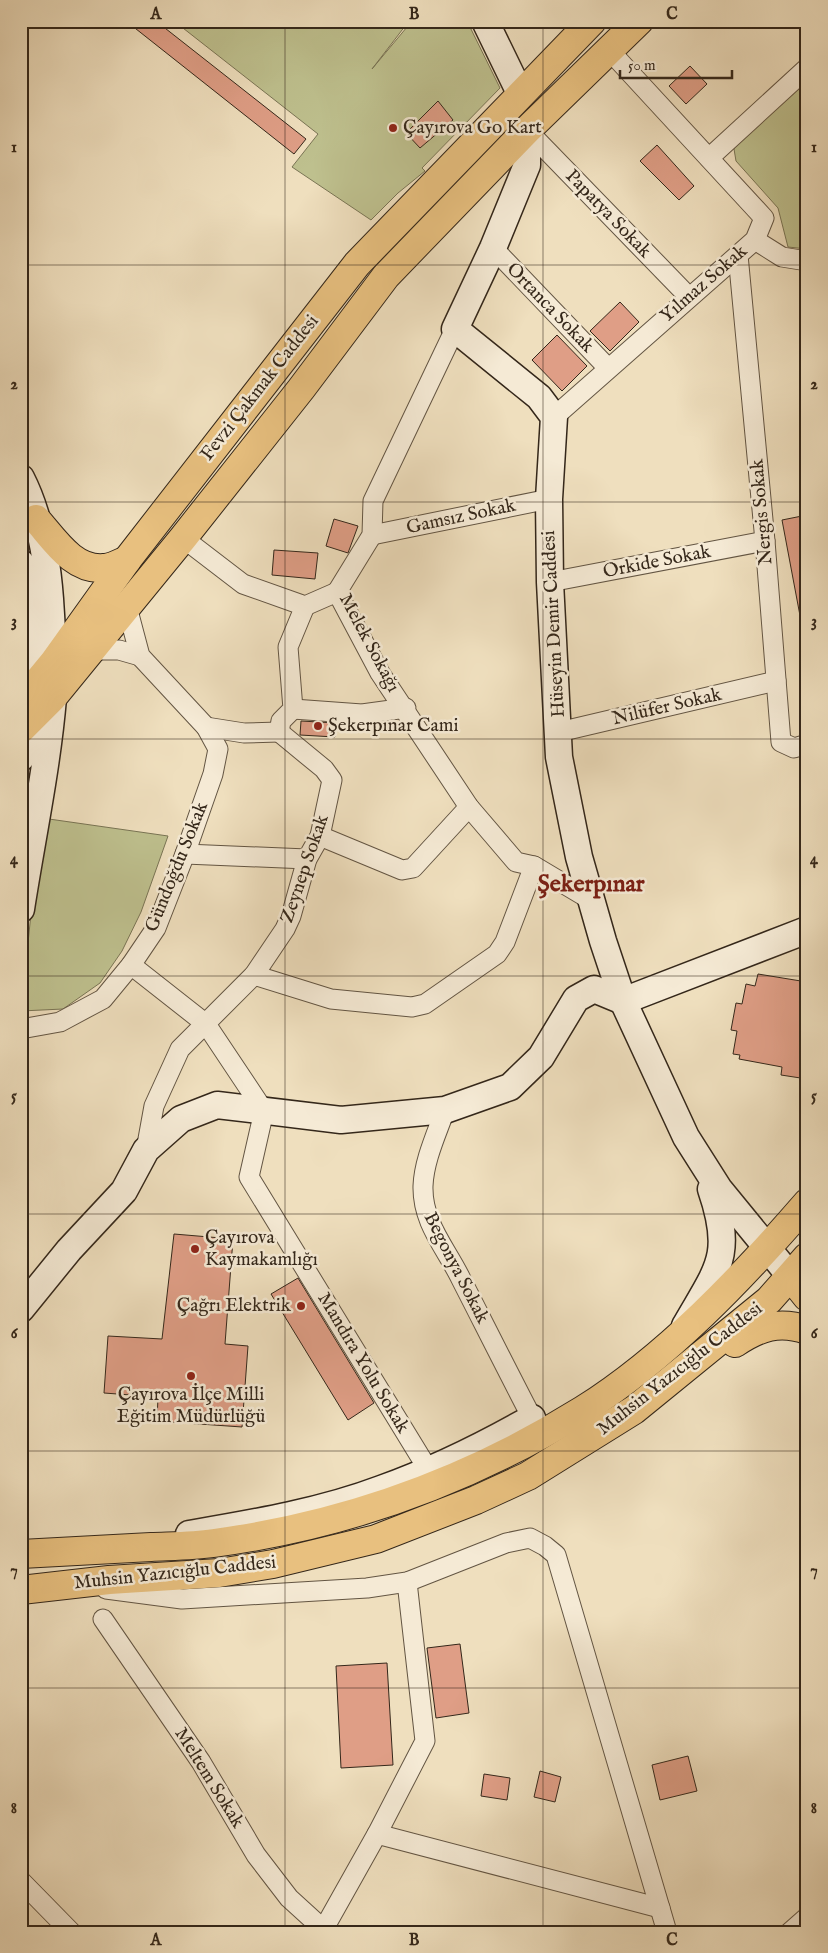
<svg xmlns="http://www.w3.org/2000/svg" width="828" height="1953" viewBox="0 0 828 1953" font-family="'IM FELL English',serif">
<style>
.green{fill:#bec08e;stroke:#797454}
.building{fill:#df9e86;stroke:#34271a}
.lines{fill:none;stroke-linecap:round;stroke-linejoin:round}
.street-casing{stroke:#635543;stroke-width:21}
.secondary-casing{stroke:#34271a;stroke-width:29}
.primary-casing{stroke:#34271a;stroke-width:30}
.street{stroke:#f5ead5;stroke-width:19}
.secondary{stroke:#f5ead5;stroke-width:26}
.primary{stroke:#e8c07f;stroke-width:28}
.grid{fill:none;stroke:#34271a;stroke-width:1;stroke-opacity:0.55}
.poi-dot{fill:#8f2418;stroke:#f5ead5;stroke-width:2}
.labels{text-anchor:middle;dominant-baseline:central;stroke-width:5;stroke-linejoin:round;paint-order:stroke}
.poi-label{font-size:19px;fill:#34271a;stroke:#f5ead5;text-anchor:start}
.street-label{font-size:19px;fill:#34271a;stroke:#f5ead5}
.district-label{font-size:24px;font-weight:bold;fill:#7a1f14;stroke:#f5ead5}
.neatline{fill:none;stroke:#34271a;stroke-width:2}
.grid-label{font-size:16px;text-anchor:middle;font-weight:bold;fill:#34271a}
</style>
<rect width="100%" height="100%" fill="#efdfbe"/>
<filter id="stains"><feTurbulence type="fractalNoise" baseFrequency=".004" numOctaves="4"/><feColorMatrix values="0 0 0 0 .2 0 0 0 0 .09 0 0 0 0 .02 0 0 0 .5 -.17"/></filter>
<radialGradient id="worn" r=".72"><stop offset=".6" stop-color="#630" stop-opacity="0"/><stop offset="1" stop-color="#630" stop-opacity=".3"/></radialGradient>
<g class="green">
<path d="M174 21H409L372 69 412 21H467L500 88 422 168 425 171 398 193 371 220 292 167 318 134Z"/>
<path d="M807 78V249L788 247 778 208 736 161 732 137Z"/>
<path d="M49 819 168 836 141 912 122 951 100 983 63 1009 21 1011 32 904Z"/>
</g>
<g class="building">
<path d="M126 21H156L306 139 294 154Z"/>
<path d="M690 66 707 84 686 104 669 86Z"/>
<path d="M438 101 453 120 420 148 406 133Z"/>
<path d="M657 145 694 186 679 200 640 161Z"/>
<path d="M620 302 639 322 610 351 590 331Z"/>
<path d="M557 335 587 366 562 391 532 360Z"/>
<path d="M807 515V621H801L782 520Z"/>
<path d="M334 519 358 526 348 553 326 546Z"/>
<path d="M274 550 318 553 315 579 272 575Z"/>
<path d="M301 721 336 723 335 737 300 735Z"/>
<path d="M758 974 807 982V1079L781 1075 782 1067 739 1059 740 1055 733 1054 737 1031 731 1030 736 1003 742 1004 746 984 755 986Z"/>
<path d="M174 1234 233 1239 225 1344 248 1346 242 1427 157 1421 158 1397 104 1393 108 1336 162 1339Z"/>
<path d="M298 1278 374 1403 348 1420 271 1294Z"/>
<path d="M460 1644 469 1713 436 1718 427 1648Z"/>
<path d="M387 1663 393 1765 341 1768 336 1666Z"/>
<path d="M688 1756 697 1791 660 1800 652 1765Z"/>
<path d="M540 1771 561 1777 555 1802 534 1797Z"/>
<path d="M484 1774 510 1778 507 1800 481 1796Z"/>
</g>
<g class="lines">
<g class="street-casing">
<g id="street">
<path d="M527 130 689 297"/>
<path d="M709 158 807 68"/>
<path d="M755 240 782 257 807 261"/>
<path d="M493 248 608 368"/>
<path d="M738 255 765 541 781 742 794 748 807 744"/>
<path d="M455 329 373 501 372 535 337 592 380 673 469 807 516 862 534 866 591 900"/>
<path d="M554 417 755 240 764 218 609 50"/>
<path d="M372 535 549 499"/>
<path d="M183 538 243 584 305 606 337 592"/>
<path d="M550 582 765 541"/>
<path d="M91 650H119L140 656"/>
<path d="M293 709 362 714 406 708"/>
<path d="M206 727 244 733 279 732"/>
<path d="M279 732 281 721 293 709 288 647 305 606"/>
<path d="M559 732 776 681"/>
<path d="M320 836 402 870 413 868 469 807"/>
<path d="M185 854 307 859"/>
<path d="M131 965 206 1024 264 1111 249 1177 429 1471"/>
<path d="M254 975 331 999 412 1007 425 1004 497 954 505 942 534 866"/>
<path d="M21 1029 60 1022 103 999 131 965 156 928 185 854 213 774 218 749 206 727 140 656 127 607"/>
<path d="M445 1110C437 1133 424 1160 423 1186 422 1223 446 1248 461 1279 485 1326 508 1372 532 1418"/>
<path d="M146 1150 154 1106 180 1049 254 975 285 929 291 916 307 859 320 836 332 780 324 769 279 732"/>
<path d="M106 1589 182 1599 367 1588 407 1582 506 1543 530 1538 545 1546 556 1555 667 1932"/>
<path d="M103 1619 201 1762 256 1855 289 1898 323 1929"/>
<path d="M377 1834 660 1908"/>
<path d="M21 1881 71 1932"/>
<path d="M322 1932 377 1834 425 1741 407 1582"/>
<path d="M790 1932 807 1917"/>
</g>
</g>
<g class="secondary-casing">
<g id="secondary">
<path d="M485 21 520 93"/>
<path d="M527 130V165L493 248 455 329 539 397 554 417 549 499 550 582 559 757 579 857 603 941 623 1001 686 1137 719 1189 791 1277"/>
<path d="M21 478C40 515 47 559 50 599 52 632 55 665 53 698 47 769 32 838 21 909"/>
<path d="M21 563 27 583 32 691 21 758"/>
<path d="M21 1309 69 1250 124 1191 146 1150 181 1119 217 1105 341 1120 445 1110 510 1087 541 1057 576 999 594 989 623 1001 807 930"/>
<path d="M685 1326C718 1268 734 1256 711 1189"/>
<path d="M189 1534C253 1523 320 1512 381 1489 434 1470 483 1446 532 1418"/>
</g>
</g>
<g class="primary-casing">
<g id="primary">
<path d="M36 519C54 539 73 571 104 568 111 568 120 563 127 560"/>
<path d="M21 702 54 662 127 560 357 264 592 21"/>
<path d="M21 729 53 697 183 538 301 389 386 276 527 130 639 21"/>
<path d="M791 1277 807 1297"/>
<path d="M735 1343C759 1327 779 1320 807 1330"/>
<path d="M21 1554C65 1552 108 1549 151 1547 172 1546 193 1546 214 1543 347 1525 469 1481 583 1410 667 1357 742 1278 807 1203"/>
<path d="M21 1590 109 1580 219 1573 273 1564 376 1539 476 1500 528 1476 634 1410 769 1300 807 1257"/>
</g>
</g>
<use href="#street" class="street"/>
<use href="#secondary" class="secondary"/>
<use href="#primary" class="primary"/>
</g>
<path class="grid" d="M285 21V1932M543 21V1932M21 265H807M21 502H807M21 739H807M21 976H807M21 1214H807M21 1451H807M21 1688H807"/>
<g class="poi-dot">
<circle cx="393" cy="128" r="5"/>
<circle cx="318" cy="726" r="5"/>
<circle cx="195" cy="1249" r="5"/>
<circle cx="301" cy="1306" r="5"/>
<circle cx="191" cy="1376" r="5"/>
</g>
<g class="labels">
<g class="poi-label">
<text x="403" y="128">Çayırova Go Kart</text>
<text x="328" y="726">Şekerpınar Cami</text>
<text x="205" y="1238">Çayırova<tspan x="205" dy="22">Kaymakamlığı</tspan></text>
<text x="291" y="1306" text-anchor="end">Çağrı Elektrik</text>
<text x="191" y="1395" text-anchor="middle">Çayırova İlçe Milli<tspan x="191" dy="22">Eğitim Müdürlüğü</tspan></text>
</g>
<g class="street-label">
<text transform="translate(608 214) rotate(46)">Papatya Sokak</text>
<text transform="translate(704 284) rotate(-41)">Yılmaz Sokak</text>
<text transform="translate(550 308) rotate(46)">Ortanca Sokak</text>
<text transform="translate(260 388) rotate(-52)">Fevzi Çakmak Caddesi</text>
<text transform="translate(762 512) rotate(-95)">Nergis Sokak</text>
<text transform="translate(461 517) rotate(-12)">Gamsız Sokak</text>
<text transform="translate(657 562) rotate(-11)">Orkide Sokak</text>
<text transform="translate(554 624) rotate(-93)">Hüseyin Demir Caddesi</text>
<text transform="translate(369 643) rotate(62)">Melek Sokağı</text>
<text transform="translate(667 707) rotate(-13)">Nilüfer Sokak</text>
<text transform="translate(177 867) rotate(-68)">Gündoğdu Sokak</text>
<text transform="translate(305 869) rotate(-71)">Zeynep Sokak</text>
<text transform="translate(456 1268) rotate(63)">Begonya Sokak</text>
<text transform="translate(363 1363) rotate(59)">Mandıra Yolu Sokak</text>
<text transform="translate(680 1369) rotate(-38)">Muhsin Yazıcığlu Caddesi</text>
<text transform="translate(175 1573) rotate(-6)">Muhsin Yazıcığlu Caddesi</text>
<text transform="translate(209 1778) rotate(58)">Meltem Sokak</text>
</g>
<g class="district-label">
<text x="591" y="884">Şekerpınar</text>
</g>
</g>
<rect width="828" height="1953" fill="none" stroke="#efdfbe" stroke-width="55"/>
<path d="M620 70v8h112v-8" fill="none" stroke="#34271a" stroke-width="2.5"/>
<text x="628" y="70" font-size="15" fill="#34271a" stroke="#f5ead5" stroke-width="4" paint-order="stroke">50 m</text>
<rect x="28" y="28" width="772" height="1898" class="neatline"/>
<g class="grid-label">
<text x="156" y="19">A</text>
<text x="414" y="19">B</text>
<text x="672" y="19">C</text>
<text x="14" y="152">1</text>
<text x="814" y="152">1</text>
<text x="14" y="389">2</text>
<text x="814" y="389">2</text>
<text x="14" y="626">3</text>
<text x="814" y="626">3</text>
<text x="14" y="864">4</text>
<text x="814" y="864">4</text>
<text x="14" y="1101">5</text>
<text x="814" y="1101">5</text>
<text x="14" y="1338">6</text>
<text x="814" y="1338">6</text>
<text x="14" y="1575">7</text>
<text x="814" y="1575">7</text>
<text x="14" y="1813">8</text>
<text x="814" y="1813">8</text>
<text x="156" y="1945">A</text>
<text x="414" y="1945">B</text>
<text x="672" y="1945">C</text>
</g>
<rect width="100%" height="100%" filter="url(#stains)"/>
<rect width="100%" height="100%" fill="url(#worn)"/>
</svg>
